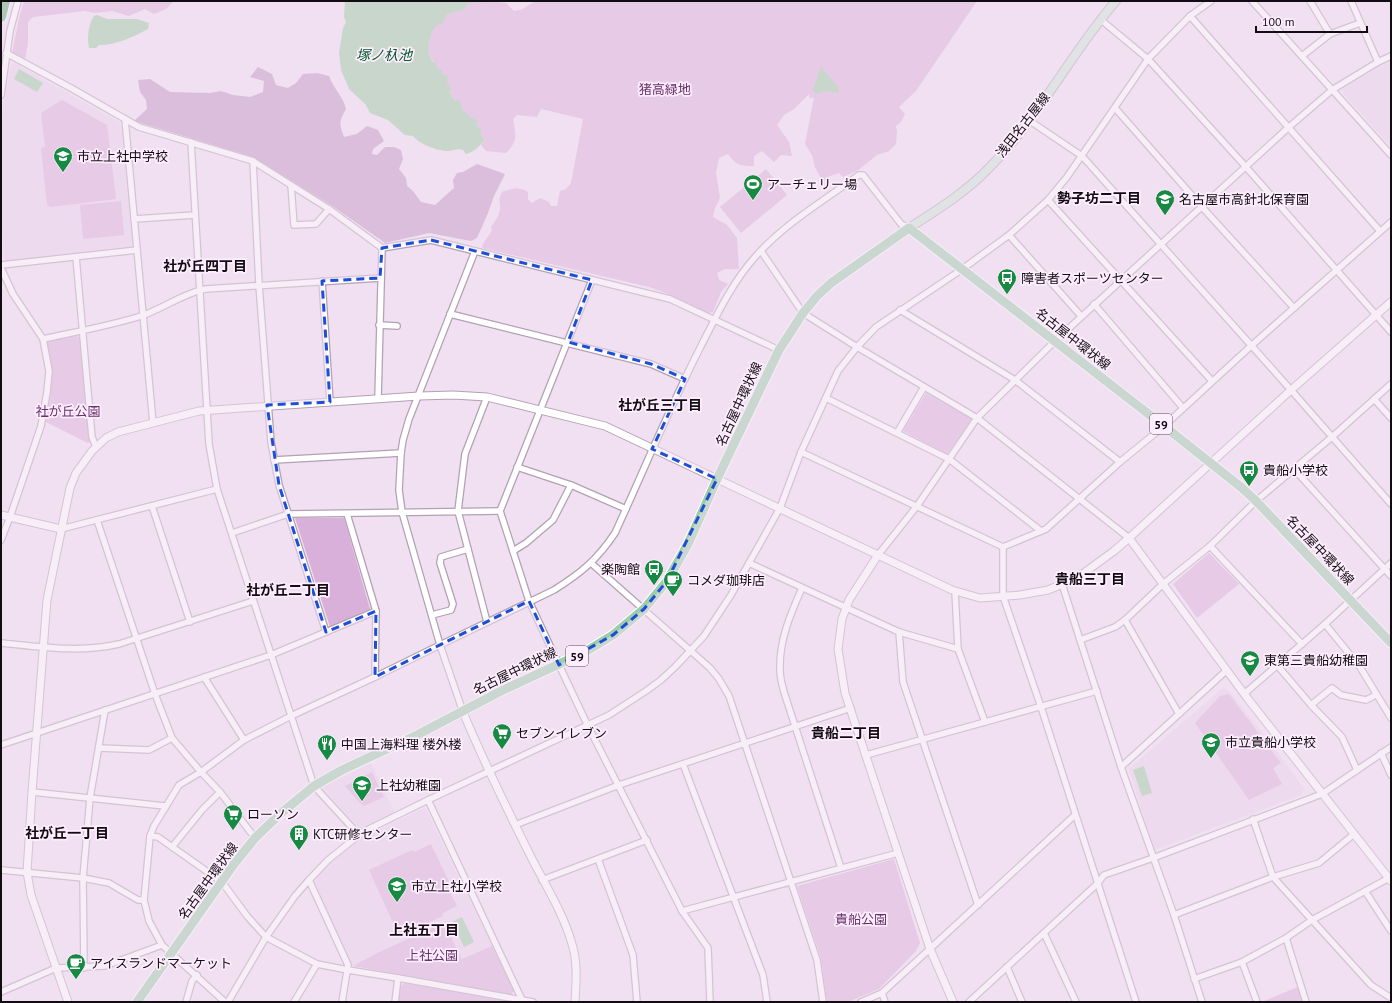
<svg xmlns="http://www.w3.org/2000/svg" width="1392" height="1003" viewBox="0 0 1392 1003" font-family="'PT Sans','Noto Sans JP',sans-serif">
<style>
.built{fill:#e9d3ea}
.green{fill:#d9b0d9}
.forest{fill:#c094c1}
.water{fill:#97cba1}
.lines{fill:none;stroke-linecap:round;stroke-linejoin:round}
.minor-casing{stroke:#b2a1b2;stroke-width:8}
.tertiary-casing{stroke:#b2a1b2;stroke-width:9}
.secondary-casing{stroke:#b2a1b2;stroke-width:10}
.primary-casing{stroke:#fff;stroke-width:11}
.motorway-casing{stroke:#fff;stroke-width:12}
.minor{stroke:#fff;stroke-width:5.5}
.tertiary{stroke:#fff;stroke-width:7}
.secondary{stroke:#cde6d4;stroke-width:8}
.primary{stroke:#9bcda8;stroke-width:9}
.motorway{stroke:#59ac6e;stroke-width:10}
.marked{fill:none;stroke:#1d4ed8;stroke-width:3;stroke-dasharray:8 5;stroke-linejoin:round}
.labels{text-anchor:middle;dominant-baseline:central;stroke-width:3.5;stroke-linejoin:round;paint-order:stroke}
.shield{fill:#feedfe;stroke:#585058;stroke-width:1}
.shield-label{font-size:12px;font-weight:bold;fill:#110c11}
.park-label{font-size:13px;fill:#67316a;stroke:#feedfe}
.street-label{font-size:13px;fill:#110c11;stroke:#feedfe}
.poi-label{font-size:13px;fill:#110c11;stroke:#feedfe;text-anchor:start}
.water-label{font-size:14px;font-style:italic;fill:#005926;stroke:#feedfe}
.neighbourhood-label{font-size:14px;font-weight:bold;fill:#110c11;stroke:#feedfe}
</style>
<rect width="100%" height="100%" fill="#f1e0f1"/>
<g class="built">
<path d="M1391 62V147L1343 93V89L1379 67Z"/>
<path d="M15 63 119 122 121 126 133 243 130 246 7 261 4 258 1 213V133L4 99 11 65Z"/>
<path d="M1224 687 1229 691 1276 750 1304 789 1301 795 1157 849 1154 848 1129 770 1130 768Z"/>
<path d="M371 763 395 813 361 830 324 789V786Z"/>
<path d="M424 808 426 809 492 946 462 959 444 923 379 952 353 966 350 965 314 880 331 863 361 839Z"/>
</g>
<g class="green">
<path d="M24 1H173V2L166 9 154 14 145 9 129 16 112 11 95 13 85 11 33 17 28 22V43L25 59 12 54 19 18Z"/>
<path d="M482 1 506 3 514 11 523 9 535 1H977L916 91 899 107 905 114 901 122 896 126 897 132 896 144 889 151 877 155 857 171 843 177 839 173 830 176 823 182 815 167 812 155 805 144 814 97 810 99 809 94 794 109 784 115 777 125 789 142 792 156 781 155 774 162 762 151 754 156V166C740 166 736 165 728 154L719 158 716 173 720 198 715 208 713 217 727 225 737 238 739 269H725L717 273 719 280 728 284 721 292 713 312 708 313 668 294 649 287 482 248C483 240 489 237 492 230L491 227C495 221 500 215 500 208 500 200 498 200 502 192 512 189 518 186 528 192V199L532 203 540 198 549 202 551 206H557L560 191 566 189 571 183 583 119 541 109 537 117 517 115 513 119C516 135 518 141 506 153L486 151 481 145 485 139 481 135V130L476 124 477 121 467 115 449 92 443 75 437 68 428 52V44L433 30 446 15 465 9 469 3 470 4Z"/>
<path d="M62 100 107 125 116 199 50 207 47 205 41 148 45 147 41 113Z"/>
<path d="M766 169 787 195 741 233 720 207Z"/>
<path d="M121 201 124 235 83 239 80 205Z"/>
<path d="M77 336 81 338 91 441 88 443 46 422C50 408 53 378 51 363 50 356 46 348 48 341Z"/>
<path d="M926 393 972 419 947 454 903 431Z"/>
<path d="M295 518H344L370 609 330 627Z"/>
<path d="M1209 553 1239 584 1197 618 1173 584Z"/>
<path d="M1229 694 1281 763 1273 768 1282 784 1249 800 1195 723 1220 696Z"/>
<path d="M372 772 384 797 364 806 359 802 345 786Z"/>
<path d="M431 844 454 892 451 894 457 906 443 913V916L399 936 369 870 412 850 414 852Z"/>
<path d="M894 859 920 943 916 951 879 989 848 1002H827L821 958 797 886Z"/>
<path d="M444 923 462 959 492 946 514 991 511 995 353 966 379 952Z"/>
<path d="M404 983 513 1002H398L401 986Z"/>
<path d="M1298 987 1302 1002H1264V1001Z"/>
</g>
<path class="forest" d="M258 67 272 74 276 85 288 88 296 83 303 74 317 73 329 76C333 88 343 96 346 109 339 121 339 124 344 137L357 134 367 126 378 130 384 141 373 149 372 154 377 155 385 147H394L401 150 403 159 399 169 406 178 407 186 413 191 421 202 435 205 454 188 453 180 457 173 463 172 477 164 505 174 494 196 488 213 477 238 471 241 429 233 385 243 331 205 253 157 134 121 147 109 146 100 140 92 138 80 150 79 170 92 210 93 221 91 233 95 250 97 263 92 264 81 250 77Z"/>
<g class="water">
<path d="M345 1H482L470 4 469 3 465 9 446 15 443 23C432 25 432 36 428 44L429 47 428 52 433 62 436 63 437 68 442 70 443 75H447L448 80 446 84 450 85 451 89 449 92 455 100 460 101C461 112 469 116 478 121L476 124 481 130V135L485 139C480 146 474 152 466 154L463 150C458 148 453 151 448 151 437 151 419 144 413 136L405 135 388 120 370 113 366 105 349 89 341 70 339 53 343 28 346 22 344 17Z"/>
<path d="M97 15 107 19H137L149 23 148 29C133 37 117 45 99 45L96 48H89C87 39 88 24 94 16Z"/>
<path d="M822 68 838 87 839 92 837 93 827 91 815 94 813 90 820 69Z"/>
<path d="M19 69 43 83 37 92 14 79Z"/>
<path d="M1144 766 1152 793 1142 796 1133 770Z"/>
<path d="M462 917 474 942 464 947 452 922Z"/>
</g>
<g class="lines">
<g class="minor-casing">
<g id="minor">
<path d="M1252 1 1391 155"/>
<path d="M1310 1 1330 34"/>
<path d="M1351 1 1378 62"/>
<path d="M1190 16 1380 231"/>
<path d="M1100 19 1148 59 1246 167 1391 332"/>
<path d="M6 53 71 88 139 127 253 161 329 209 382 248 431 240 475 251 409 419 403 440 401 453 399 490 402 512 440 645 554 590C581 573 597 560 615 533 643 472 669 409 700 348 716 317 731 284 755 257 784 224 823 201 859 175H863L866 179 901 224 909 228"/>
<path d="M1302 56 1330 34 1360 23"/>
<path d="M1 95 10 31 18 1"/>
<path d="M1115 108 1202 207 1294 308"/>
<path d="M125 119 153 423"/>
<path d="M1030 121 1082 156 1291 390 1391 504"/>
<path d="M191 142 209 444 217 489 314 786 359 835"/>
<path d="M253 161 259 285 271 442 279 485 326 632"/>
<path d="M291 185 294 225 316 224 329 209"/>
<path d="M1048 200 1212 381"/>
<path d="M134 219 195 215"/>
<path d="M1009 235 1081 316"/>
<path d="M475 251 670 299 779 350"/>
<path d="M761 251 803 313 857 347 977 418 1129 538"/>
<path d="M76 257 92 437 96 447"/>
<path d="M1 265 137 250"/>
<path d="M1 268 13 294 43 339 49 371 47 392 41 426 10 517 1 540"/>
<path d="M592 280 500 511 529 601 559 665 587 724 682 911 708 948 710 1002"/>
<path d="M322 281 330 402"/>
<path d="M1094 304 1183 408"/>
<path d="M900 310 1015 380 1120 462"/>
<path d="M450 314 651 364 685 379"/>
<path d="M379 325 397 326"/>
<path d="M43 339C75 332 109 326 141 316 163 309 183 293 206 289L380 278"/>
<path d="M487 397 465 454 458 511 487 622"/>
<path d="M826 398 949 459 1041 531"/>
<path d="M378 399 382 248"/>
<path d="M1374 399 1391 418"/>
<path d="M897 433 924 387"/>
<path d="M801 452 1003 547 1046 529 1120 462 1164 426 1251 346 1391 222"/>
<path d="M274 460 401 453"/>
<path d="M517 467 571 485 626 509"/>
<path d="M1294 469 1391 576"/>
<path d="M152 506 190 622"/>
<path d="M347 514 376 611"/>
<path d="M97 520 155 694 172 738 201 772 220 792 255 838"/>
<path d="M61 529 217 489"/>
<path d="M232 533 288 514 500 511"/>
<path d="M1210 546 1302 644"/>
<path d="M1003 547V596L1041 707 1136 1002"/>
<path d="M513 551 526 543 553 520 571 485"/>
<path d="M878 555 917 506 977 418 1055 341 1289 127 1332 90 1378 62 1391 56"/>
<path d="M591 563 710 668 719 679 729 696 817 960 823 1002"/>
<path d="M749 563 899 632 958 649"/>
<path d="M1062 584 1121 767 1174 915 1202 1002"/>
<path d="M802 588C790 615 779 641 780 670 780 677 782 685 784 692L841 868"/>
<path d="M955 591 958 649 985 722"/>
<path d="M432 615 451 610 453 604 440 563 441 557 468 549"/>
<path d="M1125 620 1179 714"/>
<path d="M1325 624 1360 667 1391 718"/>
<path d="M899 632 903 682 978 905"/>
<path d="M1080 640 1115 627 1125 620 1163 584 1210 546 1256 501 1332 437 1391 384"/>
<path d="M1 643C41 647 80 653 119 644L253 601"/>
<path d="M1277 665 1311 705 1342 737 1357 770"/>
<path d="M204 677 244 740"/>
<path d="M1244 694 1325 624 1391 563"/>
<path d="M1311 705 1332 688 1341 695 1366 700 1376 695"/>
<path d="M1 745 271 655 376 611 375 677 440 645 463 712"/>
<path d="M99 748 149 750 172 738"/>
<path d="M1381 753 1391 775"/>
<path d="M866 755 1097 691"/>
<path d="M683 764 763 975 767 1002"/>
<path d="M1121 767 1227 670"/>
<path d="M32 792 165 806"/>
<path d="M428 800 523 1002"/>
<path d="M1253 819 1273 877 1371 985 1391 998"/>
<path d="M515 825 619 785 851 708"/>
<path d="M150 836 158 837 222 882 247 916 266 937 228 1002"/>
<path d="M172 847 202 810 220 792"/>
<path d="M598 859 633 955 637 1002"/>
<path d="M1 870 83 878 109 883 138 900H144"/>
<path d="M309 880 348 965 342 1002"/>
<path d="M542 880 647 840"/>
<path d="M1365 891 1391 931"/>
<path d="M682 911 898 853"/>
<path d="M1174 915 1273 877 1319 863 1354 834"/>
<path d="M1044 933 1076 1002"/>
<path d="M1286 938 1306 1002"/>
<path d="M1242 962 1257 1002"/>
<path d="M1007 967 1022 1002"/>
<path d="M84 968 83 878 90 798 105 710"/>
<path d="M1194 979 1242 962 1286 938 1312 920 1391 877"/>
<path d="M1 992 56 968 105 966 162 945"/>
<path d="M882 993 885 1002"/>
<path d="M186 1002 192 981 197 975"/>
<path d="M225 1002 162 945 149 921 144 900 150 836 154 826 179 785 201 772 244 740 291 716 375 677"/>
<path d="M294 1002 317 964"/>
<path d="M395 1002 398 978"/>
<path d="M533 1002 398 978 348 970 317 964 266 937 295 896 309 880 328 860 359 835 371 828 428 800 609 715 646 691 661 680 675 667 704 636 731 595 749 563 780 508 801 452 838 371 857 347 876 327 961 270 1009 235 1048 200 1067 177 1148 59 1190 16 1211 1"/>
<path d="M861 1002 882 993 1075 815"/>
<path d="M969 1002 1097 884 1104 875 1153 858 1322 794 1391 747"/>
</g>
</g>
<g class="tertiary-casing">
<g id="tertiary">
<path d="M1 515 61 529"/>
<path d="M1129 538 1248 699 1391 881"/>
<path d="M878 555 849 600 842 619 838 649 845 693 930 949 953 1002"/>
<path d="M463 712C483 760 506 807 529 853 544 883 563 912 572 944 578 963 576 983 575 1002"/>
<path d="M68 1002 31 895 27 872 32 792 47 600 70 488 76 473 92 451 106 438 118 432 199 411 419 396 453 395 487 397 605 426 952 590 980 598 1020 595 1048 590 1077 578 1114 551 1129 538 1291 390 1391 302"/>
</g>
</g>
<g class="secondary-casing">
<path id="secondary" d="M909 228C937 210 966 192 989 168 1039 118 1070 54 1116 1"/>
</g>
<g class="primary-casing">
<path id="primary" d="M137 1002 234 864 255 838 280 814 314 786 342 770 417 735 503 690 585 652 613 635 644 609 667 581 688 544 717 479 779 350 803 313 817 296 831 283 909 228 1164 426 1242 488 1256 501 1391 643"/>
</g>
<g class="motorway-casing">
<path id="motorway" d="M1 17 5 1"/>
</g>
<use href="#minor" class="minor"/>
<use href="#tertiary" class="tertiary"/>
<use href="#secondary" class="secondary"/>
<use href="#primary" class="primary"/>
<use href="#motorway" class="motorway"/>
</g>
<path d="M0 0H1392V1003H0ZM431 240 592 280 568 342 651 364 685 379 652 449 717 479 667 581 644 609 613 635 559 665 529 601 375 677 376 611 326 632 279 485 267 405 330 402 322 281 380 278 382 248Z" fill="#f1e0f1" fill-opacity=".55" fill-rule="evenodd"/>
<path class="marked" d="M431 240 592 280 568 342 651 364 685 379 652 449 717 479 667 581 644 609 613 635 559 665 529 601 375 677 376 611 326 632 279 485 267 405 330 402 322 281 380 278 382 248Z"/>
<defs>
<g id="school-pin" transform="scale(1)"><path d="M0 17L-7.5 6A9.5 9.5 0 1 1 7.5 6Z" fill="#168942" stroke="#feedfe"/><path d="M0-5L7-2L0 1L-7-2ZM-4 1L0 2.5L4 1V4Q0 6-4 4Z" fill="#fff"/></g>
<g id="stadium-pin" transform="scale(1)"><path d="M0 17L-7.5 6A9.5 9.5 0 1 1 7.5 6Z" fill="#168942" stroke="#feedfe"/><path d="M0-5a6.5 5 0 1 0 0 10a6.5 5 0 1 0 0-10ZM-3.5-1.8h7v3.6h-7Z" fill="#fff"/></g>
<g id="bus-pin" transform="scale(1)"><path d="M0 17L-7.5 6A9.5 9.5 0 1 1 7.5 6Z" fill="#168942" stroke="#feedfe"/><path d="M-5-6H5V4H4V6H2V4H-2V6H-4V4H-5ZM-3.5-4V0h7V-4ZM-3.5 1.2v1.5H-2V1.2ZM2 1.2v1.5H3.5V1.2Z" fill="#fff"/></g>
<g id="cafe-pin" transform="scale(1)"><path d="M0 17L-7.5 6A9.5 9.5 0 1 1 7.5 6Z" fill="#168942" stroke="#feedfe"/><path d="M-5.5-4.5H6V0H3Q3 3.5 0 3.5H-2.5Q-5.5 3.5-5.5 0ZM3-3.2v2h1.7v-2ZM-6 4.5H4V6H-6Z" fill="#fff"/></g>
<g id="supermarket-pin" transform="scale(1)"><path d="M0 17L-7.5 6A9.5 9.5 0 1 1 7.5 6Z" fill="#168942" stroke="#feedfe"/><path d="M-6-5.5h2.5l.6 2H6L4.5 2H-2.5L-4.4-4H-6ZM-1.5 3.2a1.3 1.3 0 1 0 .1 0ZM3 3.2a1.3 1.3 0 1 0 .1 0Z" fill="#fff"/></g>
<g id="restaurant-pin" transform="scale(1)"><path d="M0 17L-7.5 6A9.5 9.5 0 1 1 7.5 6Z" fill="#168942" stroke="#feedfe"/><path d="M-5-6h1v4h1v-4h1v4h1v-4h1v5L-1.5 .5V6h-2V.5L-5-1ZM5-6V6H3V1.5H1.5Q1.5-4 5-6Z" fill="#fff"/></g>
<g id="building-pin" transform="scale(1)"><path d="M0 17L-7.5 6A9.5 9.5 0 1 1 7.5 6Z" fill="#168942" stroke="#feedfe"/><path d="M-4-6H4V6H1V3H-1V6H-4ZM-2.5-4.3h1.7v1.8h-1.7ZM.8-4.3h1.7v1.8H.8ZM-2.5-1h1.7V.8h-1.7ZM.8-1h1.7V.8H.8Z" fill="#fff"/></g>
</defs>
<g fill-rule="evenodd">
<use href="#school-pin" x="63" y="156"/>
<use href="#stadium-pin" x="753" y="184"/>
<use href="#school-pin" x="1165" y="199"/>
<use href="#bus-pin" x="1007" y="278"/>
<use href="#bus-pin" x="1249" y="470"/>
<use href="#bus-pin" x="654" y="569"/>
<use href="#cafe-pin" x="673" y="580"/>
<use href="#school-pin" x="1250" y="660"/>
<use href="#supermarket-pin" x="502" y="733"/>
<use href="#school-pin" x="1211" y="742"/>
<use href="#restaurant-pin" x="327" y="744"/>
<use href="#school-pin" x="362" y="785"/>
<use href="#supermarket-pin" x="233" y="814"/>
<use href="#building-pin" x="299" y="834"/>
<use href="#school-pin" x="397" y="886"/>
<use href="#cafe-pin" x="76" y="963"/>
</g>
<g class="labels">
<g class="shield">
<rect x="1150" y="414" width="22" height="20" rx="3"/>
<rect x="566" y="646" width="22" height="20" rx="3"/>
</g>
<g class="shield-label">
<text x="1161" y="424">59</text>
<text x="577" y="656">59</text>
</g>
<g class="park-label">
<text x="665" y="89">猪高緑地</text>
<text x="68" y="411">社が丘公園</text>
<text x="861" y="919">貴船公園</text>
<text x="432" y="955">上社公園</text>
</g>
<g class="street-label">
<text transform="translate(1023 125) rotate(-52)">浅田名古屋線</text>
<text transform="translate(1073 339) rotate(38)">名古屋中環状線</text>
<text transform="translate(739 404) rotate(-65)">名古屋中環状線</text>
<text transform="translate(1320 550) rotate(46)">名古屋中環状線</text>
<text transform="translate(515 671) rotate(-26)">名古屋中環状線</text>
<text transform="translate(208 881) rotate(-54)">名古屋中環状線</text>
</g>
<g class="poi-label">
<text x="77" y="156">市立上社中学校</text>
<text x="767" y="184">アーチェリー場</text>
<text x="1179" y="199">名古屋市高針北保育園</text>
<text x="1021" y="278">障害者スポーツセンター</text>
<text x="1263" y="470">貴船小学校</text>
<text x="640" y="569" text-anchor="end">楽陶館</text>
<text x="687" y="580">コメダ珈琲店</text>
<text x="1264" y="660">東第三貴船幼稚園</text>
<text x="516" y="733">セブンイレブン</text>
<text x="1225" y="742">市立貴船小学校</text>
<text x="341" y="744">中国上海料理 楼外楼</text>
<text x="376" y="785">上社幼稚園</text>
<text x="247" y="814">ローソン</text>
<text x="313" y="834">KTC研修センター</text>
<text x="411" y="886">市立上社小学校</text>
<text x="90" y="963">アイスランドマーケット</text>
</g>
<g class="water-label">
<text x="384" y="55">塚ノ杁池</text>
</g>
<g class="neighbourhood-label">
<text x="1099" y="198">勢子坊二丁目</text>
<text x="205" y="266">社が丘四丁目</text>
<text x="660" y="405">社が丘三丁目</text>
<text x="1090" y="579">貴船三丁目</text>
<text x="288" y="590">社が丘二丁目</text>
<text x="846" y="733">貴船二丁目</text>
<text x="67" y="833">社が丘一丁目</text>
<text x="424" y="930">上社五丁目</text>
</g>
</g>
<rect width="1392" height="1003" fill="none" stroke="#110c11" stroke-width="4"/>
<path d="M1256 26v6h111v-6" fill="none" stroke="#110c11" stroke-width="2"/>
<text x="1262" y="26" font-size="12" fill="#110c11" stroke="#feedfe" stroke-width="3" paint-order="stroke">100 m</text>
</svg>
